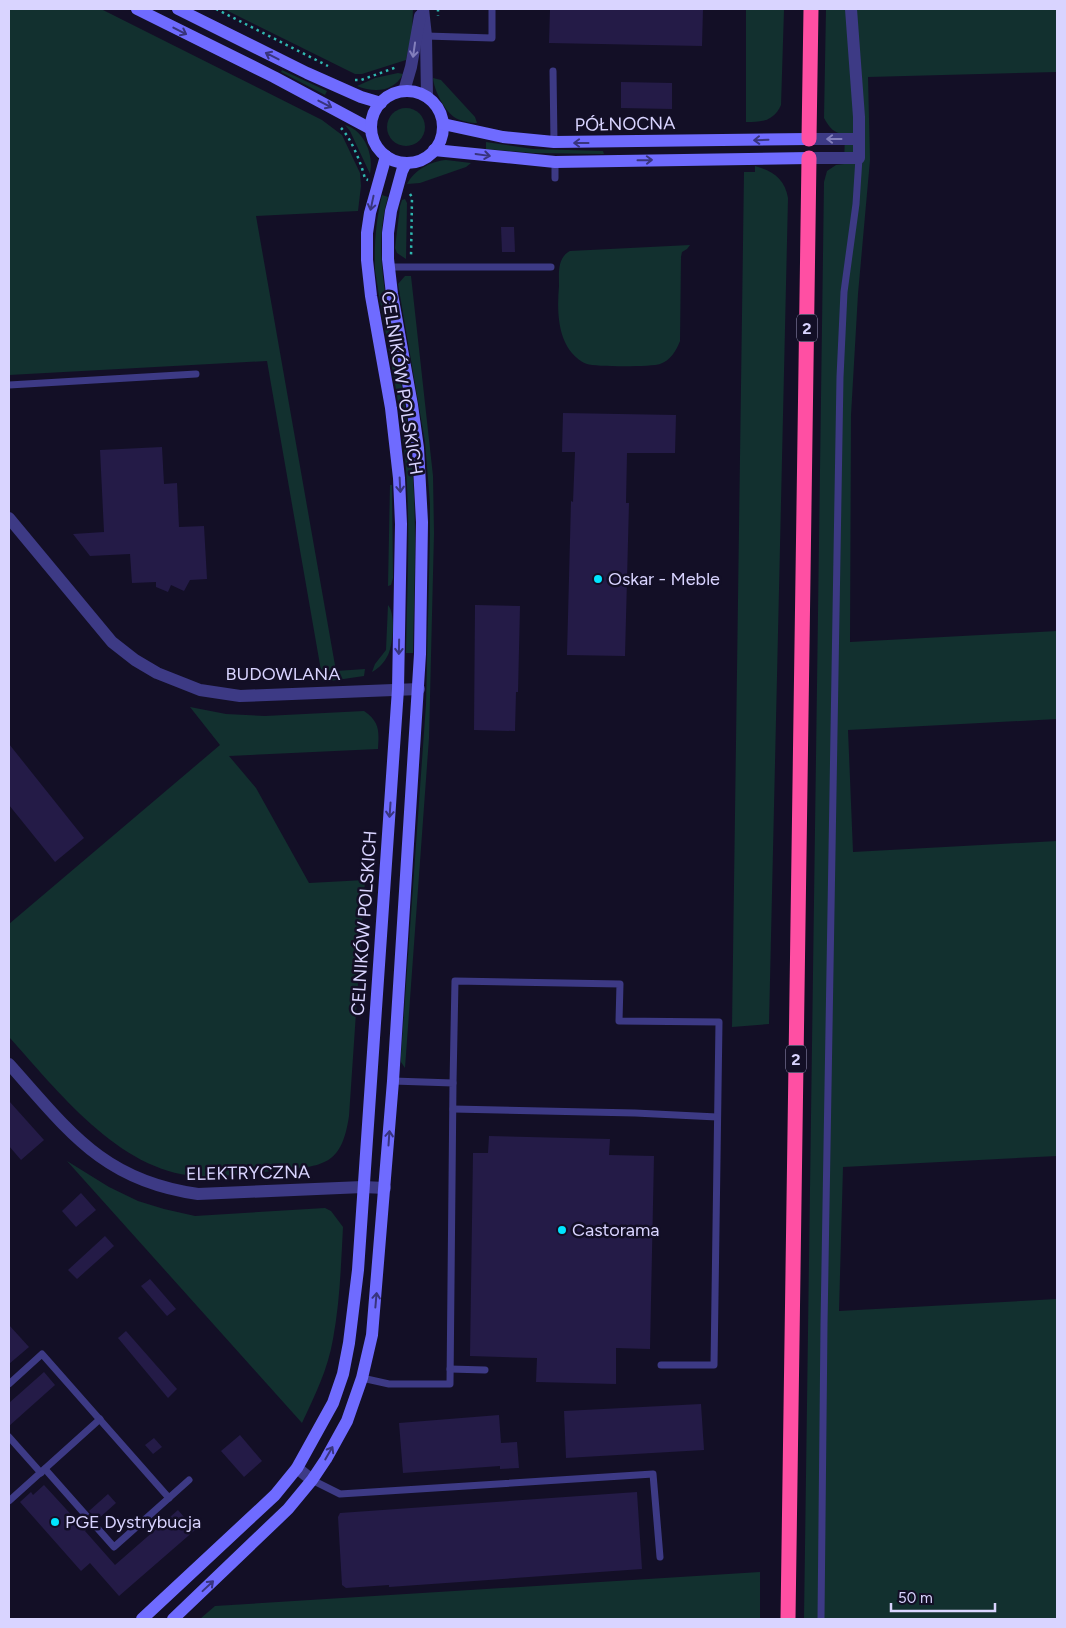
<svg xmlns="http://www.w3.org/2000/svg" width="1066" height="1628" viewBox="0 0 1066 1628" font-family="Figtree,sans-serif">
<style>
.green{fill:#12302f}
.building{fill:#241b47}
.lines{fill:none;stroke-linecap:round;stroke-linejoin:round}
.path{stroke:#2fb8b0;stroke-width:2.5;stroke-dasharray:2.5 4;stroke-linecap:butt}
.lane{stroke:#3d3a85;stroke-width:7}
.street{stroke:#3d3a85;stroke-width:12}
.secondary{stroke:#6f6bff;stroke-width:12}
.highway{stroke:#ff4fa3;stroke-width:15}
.oneway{stroke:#38347d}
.oneway2{stroke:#837fbc}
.poi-dot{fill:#00e5ff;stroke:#130f26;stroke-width:2}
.labels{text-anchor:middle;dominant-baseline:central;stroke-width:5;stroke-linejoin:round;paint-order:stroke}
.shield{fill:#130f26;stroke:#9e99be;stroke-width:1}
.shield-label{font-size:16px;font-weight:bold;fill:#d9d4ff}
.street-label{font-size:18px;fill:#d9d4ff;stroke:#130f26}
.poi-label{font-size:18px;fill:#d9d4ff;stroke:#130f26;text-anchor:start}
</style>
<rect width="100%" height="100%" fill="#130f26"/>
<g class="green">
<path d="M9 9H101L322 120 342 135 360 173 361 186 358 211 256 216 336 671 365 669 364 676 323 682 267 361 9 375Z"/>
<path d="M224 9H413L412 32 406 60 362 74H355Z"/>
<path d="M746 9H784L781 105C774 121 762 122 746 122Z"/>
<path d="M826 9H1057V72L868 77 870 160 858 294 851 415 850 642 1057 631V719L848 730 853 852 1057 841V1156L843 1167 839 1311 1057 1299V1619H804L824 182 827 171 836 165 844 164 845 134C834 134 829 127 824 118Z"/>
<path d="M282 70 327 91 325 95 281 72Z"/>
<path d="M398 73 403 74C394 92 374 93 357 86L375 78Z"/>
<path d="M433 78 441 80 475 117 477 123C471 123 460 121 454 117 444 110 434 90 433 78Z"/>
<circle cx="406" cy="127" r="19"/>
<path d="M345 125C365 131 374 155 370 174L350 131Z"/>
<path d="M486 142 533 149 603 151 604 154 533 153 486 149Z"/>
<path d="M446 160 471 163 466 167 420 183 407 184C414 170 431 161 446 160Z"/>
<path d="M755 166C773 171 785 179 788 198L769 1024 732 1027 744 172H755Z"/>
<path d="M382 195 388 197C373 248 386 296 395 347 401 383 408 419 411 456 418 521 414 588 413 653H406C407 588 411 523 405 458 400 395 384 333 375 270 374 244 376 220 382 195Z"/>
<path d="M405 199 407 203 406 259 397 253 395 248 400 206 402 200Z"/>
<path d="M690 245 687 249 682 252 681 257 680 341C676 351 671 360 660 364 653 367 595 367 587 364 584 363 579 360 577 358 557 341 557 310 559 286 559 273 557 258 570 251Z"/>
<path d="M405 276H411L433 476 434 533 429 738 405 1068 401 1062V1055L426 704 430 533V504L425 442 398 284Z"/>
<path d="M390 485H392L393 578 391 585 388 586Z"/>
<path d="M388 605C396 614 393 645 388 655 384 663 379 668 372 672L375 664 386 650Z"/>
<path d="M190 707 226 714 265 716 364 711C380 722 379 731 378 749L229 756 256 788 309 883 365 880 349 1116C342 1163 326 1166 283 1170 254 1173 225 1177 196 1176 119 1171 57 1090 9 1037V924L220 745Z"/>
<path d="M67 1161 109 1187 138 1201 164 1209 195 1216 325 1208 331 1211 343 1227C341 1264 340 1302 333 1339 328 1369 315 1395 302 1423Z"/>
<path d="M760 1572V1619H200L215 1606Z"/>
</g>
<g class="building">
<path d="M550 9H703L702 46 549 43Z"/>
<path d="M621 82 672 83V109L621 108Z"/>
<path d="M501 227H514L515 252H502Z"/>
<path d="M563 413 676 415 675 453H627L626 503H629L625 656 567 655 571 501 573 502 575 452H562Z"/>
<path d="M162 447 164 484 177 483 179 527 204 526 207 579 190 580 184 591 171 585 168 592 156 587V582L132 583 130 554 90 556 73 534 104 532 100 450Z"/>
<path d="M475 605 520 606 518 692H516L515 731 474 730Z"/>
<path d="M9 744 84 838 55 862 9 805Z"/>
<path d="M9 1101 44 1140 21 1160 9 1146Z"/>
<path d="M489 1136 610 1139 609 1155 654 1156 650 1349 616 1348V1384L536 1382 537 1358 470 1356 473 1153H488Z"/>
<path d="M81 1193 96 1210 76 1227 62 1211Z"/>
<path d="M105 1236 114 1246 77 1279 68 1270Z"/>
<path d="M150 1279 176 1309 167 1316 141 1286Z"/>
<path d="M9 1325 29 1347 9 1364Z"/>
<path d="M126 1331 177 1389 168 1398 118 1338Z"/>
<path d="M44 1372 55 1385 9 1426V1403Z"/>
<path d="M701 1404 704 1450 566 1458 564 1411Z"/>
<path d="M499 1415 501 1443 517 1442 519 1468 500 1469V1466L403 1473 399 1423Z"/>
<path d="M240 1435 262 1461 244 1477 221 1451Z"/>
<path d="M154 1438 162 1447 153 1454 145 1445Z"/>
<path d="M44 1485 77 1521 81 1518 89 1527 85 1531 115 1565 178 1510 195 1530 119 1596 90 1563 81 1571 20 1502 31 1492 33 1495Z"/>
<path d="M637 1492 642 1569 389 1587V1585L346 1588 342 1585 338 1517 340 1513Z"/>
<path d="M108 1494 116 1503 97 1520 89 1511Z"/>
</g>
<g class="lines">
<g class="path">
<path d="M216 9 328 66"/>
<path d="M438 9V16"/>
<path d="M355 80H361L397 67"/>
<path d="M341 128C351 138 362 165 365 179L368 180"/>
<path d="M410 194 412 197 411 258"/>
</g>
<g class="lane">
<path d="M426 36 492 38V9"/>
<path d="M553 71 554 142"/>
<path d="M555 178V162"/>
<path d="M388 267H551"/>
<path d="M9 385 196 374"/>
<path d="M453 1083 455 981 620 984 619 1021 719 1022 714 1365H661"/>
<path d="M453 1109 635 1113 717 1117"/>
<path d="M450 1369 485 1370"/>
<path d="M362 1378 389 1384H450L453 1083 393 1081"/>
<path d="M9 1384 42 1354 169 1498"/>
<path d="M9 1437 41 1473"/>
<path d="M45 1469 114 1547 189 1480"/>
<path d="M312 1480 340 1494 653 1474 660 1557"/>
<path d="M9 1501 100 1419"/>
<path d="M821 1619 824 1325 840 377 844 292 856 204 859 158"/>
</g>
<g class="street">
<path d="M423 9 426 36 427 97"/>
<path d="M404 91 411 67 420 16"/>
<path d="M809 139H859"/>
<path d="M809 158H859V117L851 9"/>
<path d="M9 518 112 642 135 660 157 673 200 690 240 696 419 689"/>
<path d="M9 1064C69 1131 103 1181 198 1194L363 1187 385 1188"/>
<path d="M297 1468 312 1480"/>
</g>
<g class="secondary">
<path d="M137 9 274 77 371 129"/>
<path d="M178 9 307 73 361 97 381 103"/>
<circle cx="407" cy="127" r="36"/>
<path d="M443 124 503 137 554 142 809 139"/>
<path d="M434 150 555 162 809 158"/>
<path d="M142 1619 275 1495 297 1468 333 1403 343 1374 349 1343 358 1270 398 689 401 524 399 478 391 408 371 296 367 260V233L370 213 386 156"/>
<path d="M173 1619 288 1509 312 1480 326 1459 347 1421 362 1378 372 1335 393 1081 420 654 422 522 418 448 412 405 392 294 388 259V233L391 211 402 171 406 163"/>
</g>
<g class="highway">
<path d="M809 139 811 9"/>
<path d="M788 1619 809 158"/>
</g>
</g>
<defs><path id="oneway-shaft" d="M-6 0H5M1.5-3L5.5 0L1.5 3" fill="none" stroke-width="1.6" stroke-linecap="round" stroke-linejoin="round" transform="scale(1.25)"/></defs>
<g class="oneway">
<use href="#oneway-shaft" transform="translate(180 31) rotate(27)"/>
<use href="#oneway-shaft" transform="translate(272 56) rotate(-153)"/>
<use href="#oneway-shaft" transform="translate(325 104) rotate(27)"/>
<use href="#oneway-shaft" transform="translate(761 140) rotate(178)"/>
<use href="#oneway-shaft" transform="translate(581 143) rotate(-180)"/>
<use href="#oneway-shaft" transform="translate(483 155) rotate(8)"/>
<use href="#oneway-shaft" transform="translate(645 160) rotate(-1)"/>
<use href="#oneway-shaft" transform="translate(372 203) rotate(102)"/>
<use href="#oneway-shaft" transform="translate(400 485) rotate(87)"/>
<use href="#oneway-shaft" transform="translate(399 647) rotate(91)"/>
<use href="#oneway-shaft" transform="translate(390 810) rotate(94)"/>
<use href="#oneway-shaft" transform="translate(389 1138) rotate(-86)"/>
<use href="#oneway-shaft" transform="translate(376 1300) rotate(-85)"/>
<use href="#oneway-shaft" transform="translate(329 1453) rotate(-60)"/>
<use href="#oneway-shaft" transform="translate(208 1586) rotate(-43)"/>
</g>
<g class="oneway2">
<use href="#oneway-shaft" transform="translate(414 50) rotate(98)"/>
<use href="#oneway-shaft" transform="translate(834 139) rotate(-180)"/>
</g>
<g class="poi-dot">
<circle cx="598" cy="579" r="5"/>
<circle cx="562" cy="1230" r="5"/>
<circle cx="55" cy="1522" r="5"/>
</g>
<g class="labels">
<g class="shield">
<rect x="797" y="314.5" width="20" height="27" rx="4"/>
<rect x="786" y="1045.5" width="20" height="27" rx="4"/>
</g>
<g class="shield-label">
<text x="807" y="328">2</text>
<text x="796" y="1059">2</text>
</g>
<g class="street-label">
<text transform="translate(625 124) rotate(-1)">PÓŁNOCNA</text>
<text transform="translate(402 383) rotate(81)">CELNIKÓW POLSKICH</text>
<text x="283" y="674">BUDOWLANA</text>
<text transform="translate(364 923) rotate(-86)">CELNIKÓW POLSKICH</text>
<text transform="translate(248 1173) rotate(-1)">ELEKTRYCZNA</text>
</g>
<g class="poi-label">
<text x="608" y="579">Oskar - Meble</text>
<text x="572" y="1230">Castorama</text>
<text x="65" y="1522">PGE Dystrybucja</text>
</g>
</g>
<rect width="1066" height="1628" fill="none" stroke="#d9d4ff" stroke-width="20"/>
<path d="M891 1603v8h104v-8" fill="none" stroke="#d9d4ff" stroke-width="2.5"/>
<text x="898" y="1603" font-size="15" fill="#d9d4ff" stroke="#130f26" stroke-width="4" paint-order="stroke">50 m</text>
</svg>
